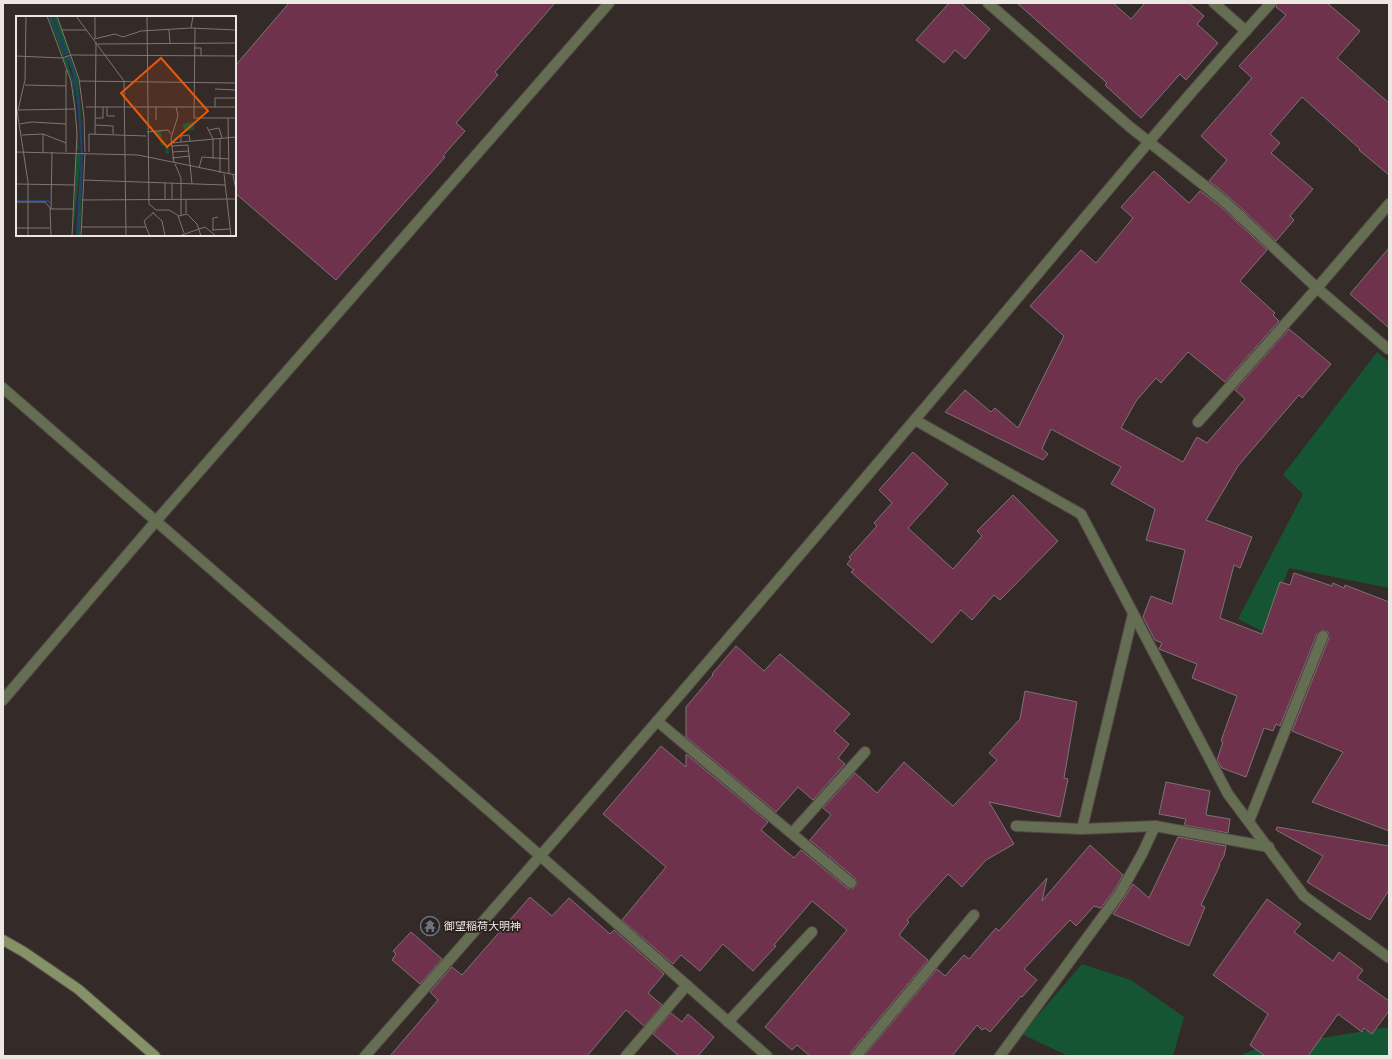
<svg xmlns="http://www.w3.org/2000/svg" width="1392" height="1059" viewBox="0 0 1392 1059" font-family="'Titillium Web','Noto Sans JP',sans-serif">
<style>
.green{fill:#165534}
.building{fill:#6e324c;stroke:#7e7277}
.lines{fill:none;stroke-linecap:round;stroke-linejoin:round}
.lane-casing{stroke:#524845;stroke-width:12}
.street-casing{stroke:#524845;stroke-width:12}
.secondary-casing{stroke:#524845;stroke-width:12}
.lane{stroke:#656d53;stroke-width:10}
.street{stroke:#656d53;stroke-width:10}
.secondary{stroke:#859166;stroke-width:10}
.labels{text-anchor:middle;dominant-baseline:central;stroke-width:3.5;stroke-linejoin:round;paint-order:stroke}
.poi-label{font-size:11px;fill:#ede7e4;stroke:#2a211d;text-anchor:start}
.inset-river{fill:none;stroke:#214272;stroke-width:2}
.inset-road{fill:none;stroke:#7e7673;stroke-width:1}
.view{fill:#e8590c;fill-opacity:0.15;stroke:#e8590c;stroke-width:2}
.inset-edge{fill:none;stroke:#ede7e4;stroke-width:2}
</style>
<rect width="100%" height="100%" fill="#342a27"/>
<g class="green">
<path d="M1377 352 1389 362V588L1289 568 1264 632 1238 619 1303 494 1283 475Z"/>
<path d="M1082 964 1131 980 1184 1017 1173 1056H1068L1022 1034Z"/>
<path d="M1389 1027V1056H1239L1255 1049Z"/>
</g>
<g class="building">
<path d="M289 3H555L495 72 498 75 456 123 465 131 443 156 445 157 336 280 235 193V66Z"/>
<path d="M949 3H961L990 29 965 59 955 50 944 63 916 40Z"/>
<path d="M1017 3H1113L1131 19 1145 3H1189L1204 16 1197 24 1218 43 1186 80 1180 74 1141 118 1105 85 1107 83Z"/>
<path d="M1277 3H1327L1360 31 1337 58 1389 103V175L1359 150 1360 149 1302 97 1270 134 1280 143 1271 153 1313 189 1290 216 1294 220 1276 241 1228 196 1209 181 1227 160 1201 136 1252 78 1239 66 1286 15 1276 7Z"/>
<path d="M1154 171 1189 203 1200 191 1220 206 1267 250 1240 281 1275 313 1273 315 1279 321 1225 382 1188 352 1161 383 1156 378 1136 401 1121 428 1183 462 1197 437 1207 443 1245 399 1235 390 1289 329 1331 364 1302 398 1299 395 1238 466 1206 520 1252 537 1240 568 1234 565 1220 618 1262 634 1280 582 1290 585 1294 573 1332 586 1333 583 1344 588 1345 585 1389 602V831L1312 802 1343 752 1292 731 1329 638 1328 632 1322 630 1317 634 1280 726 1276 724 1273 731 1264 728 1246 777 1222 768 1217 760 1223 742 1221 741 1237 696 1192 678 1197 664 1159 649 1162 643 1155 640 1143 617 1151 596 1172 604 1185 550 1146 540 1155 509 1111 484 1121 467 1051 429 1042 449 1048 454 1043 460 945 412 965 390 991 412 995 408 1018 428 1064 336 1030 306 1081 250 1096 263 1133 218 1121 207Z"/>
<path d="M1389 248V328L1350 294Z"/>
<path d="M913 452 948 484 908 528 953 569 982 536 977 531 1013 495 1058 541 1000 600 994 595 972 620 961 610 932 643 851 572 854 570 847 564 851 559 849 557 877 526 874 523 892 503 879 490Z"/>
<path d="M736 646 764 671 780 654 850 714 834 731 849 744 838 758 845 764 813 800 798 787 776 812 686 737V707L713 675 712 674Z"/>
<path d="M1025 691 1077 702 1064 778 1068 779 1060 817 989 802 1014 844 986 860 962 887 948 874 907 920 909 922 899 935 928 960 851 1052 850 1056H810L797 1045 792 1050 765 1027 847 930 812 901 774 945 776 946 753 971 723 944 700 971 681 955 673 964 622 920 666 867 603 814 661 746 686 767V754L768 822 761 830 794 858 801 850 847 888 853 889 857 884 855 878 810 840 831 815 823 808 855 773 877 793 904 762 953 806 997 760 989 753 1020 719Z"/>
<path d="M1166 782 1210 791 1206 815 1230 819 1228 833 1184 825 1186 819 1159 814Z"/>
<path d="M1277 827 1389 846V890L1370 920 1307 882 1323 856 1276 830Z"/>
<path d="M1178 837 1226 846 1224 856 1219 864 1220 865 1201 905 1205 907 1189 946 1113 914 1125 897 1133 884 1149 898Z"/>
<path d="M1090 845 1123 875 1115 889 1101 908 1094 906 1076 926 1070 920 1024 969 1037 980 1022 997 1021 996 990 1032 985 1028 982 1030 977 1025 952 1056H864L937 969 945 976 964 955 969 959 996 928 999 931 1047 878 1042 901Z"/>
<path d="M530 897 552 916 569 898 610 934 614 930 664 974 648 993 662 1005 644 1026 626 1010 587 1056H390L438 1000 430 992 452 967 462 975Z"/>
<path d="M1267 899 1301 924 1294 932 1333 961 1339 952 1363 970 1357 978 1389 1001V1011L1372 1034 1364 1028 1362 1032 1338 1014 1308 1056H1265L1250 1045 1268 1014 1213 975Z"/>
<path d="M411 932 442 959 420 984 392 960 396 954 393 951Z"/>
<path d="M671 1013 682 1022 688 1014 714 1037 698 1056H679L653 1034Z"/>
</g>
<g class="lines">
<g class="lane-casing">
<path id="lane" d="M1198 422 1317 288 1388 349"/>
</g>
<g class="street-casing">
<g id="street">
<path d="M988 3 1130 127 1224 201 1317 288 1389 204"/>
<path d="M1214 3 1246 31"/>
<path d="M3 388 495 816 767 1056"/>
<path d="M915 420 1081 514 1228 794 1304 896 1389 958"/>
<path d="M3 700 156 521 609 3"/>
<path d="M657 721 851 883"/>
<path d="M1249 821 1323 636"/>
<path d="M1016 826 1082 829 1155 826"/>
<path d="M1082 829 1133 614"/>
<path d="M792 833 865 752"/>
<path d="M728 1022 812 932"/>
<path d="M365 1056C551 845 735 632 917 417 1035 279 1149 137 1271 3"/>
<path d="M626 1056 687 985"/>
<path d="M856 1056 974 915"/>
<path d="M1000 1056 1120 893 1142 854 1155 826 1269 847"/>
</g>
</g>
<g class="secondary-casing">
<path id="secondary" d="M3 940 24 952 78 989 155 1056"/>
</g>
<use href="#lane" class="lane"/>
<use href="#street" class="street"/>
<use href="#secondary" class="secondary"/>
</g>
<defs>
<g id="temple-ring" transform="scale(1)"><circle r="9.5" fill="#2a211d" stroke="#6b7280" stroke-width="1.5"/><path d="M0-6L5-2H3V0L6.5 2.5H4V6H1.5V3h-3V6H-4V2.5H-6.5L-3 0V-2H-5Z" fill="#6b7280"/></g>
</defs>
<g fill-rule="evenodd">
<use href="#temple-ring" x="430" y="926"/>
</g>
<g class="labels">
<g class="poi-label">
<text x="444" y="926">御望稲荷大明神</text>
</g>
</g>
<g transform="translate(16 16)">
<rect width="220" height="220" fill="#342a27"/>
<path d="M32 0H35L49 39 47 40ZM37 0H41L54 37 51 38ZM54 39 62 63 68 134 61 71 52 40ZM50 41 58 67 63 134H61V106L56 66 47 42ZM178 106V114L169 115 167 110 163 111 170 107ZM140 115H145L146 121 143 123 152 129 153 138H150V130L145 129ZM61 137 65 139 57 220 60 145ZM67 137 64 220H62L63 186Z" fill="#165534"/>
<path class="inset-river" d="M35 0 57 55 62 83 66 139 61 220M0 185H32L34 187"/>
<path class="inset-road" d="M31 0 55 65 59 93 61 118 56 220M41 0 63 63 68 101 69 136M60 0 108 65 110 220M79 0V22M131 0 133 188 140 194H153L163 200 171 198 181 208 185 220M175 12 177 0M179 12 178 102H220M220 12V100M46 14H70M153 14 154 27M78 23 99 18 107 21 125 15 175 12 220 14M82 28 220 27M178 32H185V40M0 40 46 42 55 39 220 40M50 54V136M63 65 220 67M9 69 50 70M199 73 220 74M70 91H220M91 91V100H99M140 91V104M199 91V82H220M1 94 12 166V220M2 94 9 64 10 0M2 94 59 93M79 102H87V91M212 102 213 158M4 108 16 106 50 108M79 109 97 110V118M191 111 197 123V143M193 114 203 112 206 122M131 116 152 114 155 118M27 118V136M79 118 80 26M6 119 27 118 50 127M204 122V157M165 126V120L173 119 174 125M155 127 220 121M155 130 172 129 176 168M0 136 122 139 220 159M73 136V118L130 120M156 136 173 135M156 142 174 140M158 147 155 122 162 100 160 91M159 148 165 162V199M183 152 186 141 213 143M208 158 215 220M217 159 220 174M67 164 209 169M149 167V183M156 167V183M0 168 59 169M170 183V197M66 184 220 183M0 186H29L35 193M34 192 35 220M35 193 36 136M35 193H58M137 197 146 205 149 220M162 200 168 217M65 211H130L134 220M130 211 128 205 138 196M0 212H34M196 214 214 213M197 214V202L202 201M65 220 69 137M163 220 189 211 200 220"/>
<path class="view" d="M145 42 192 95 151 131 105 77Z"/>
<rect width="220" height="220" class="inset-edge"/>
</g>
<rect width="1392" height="1059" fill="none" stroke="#ede7e4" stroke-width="8"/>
</svg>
